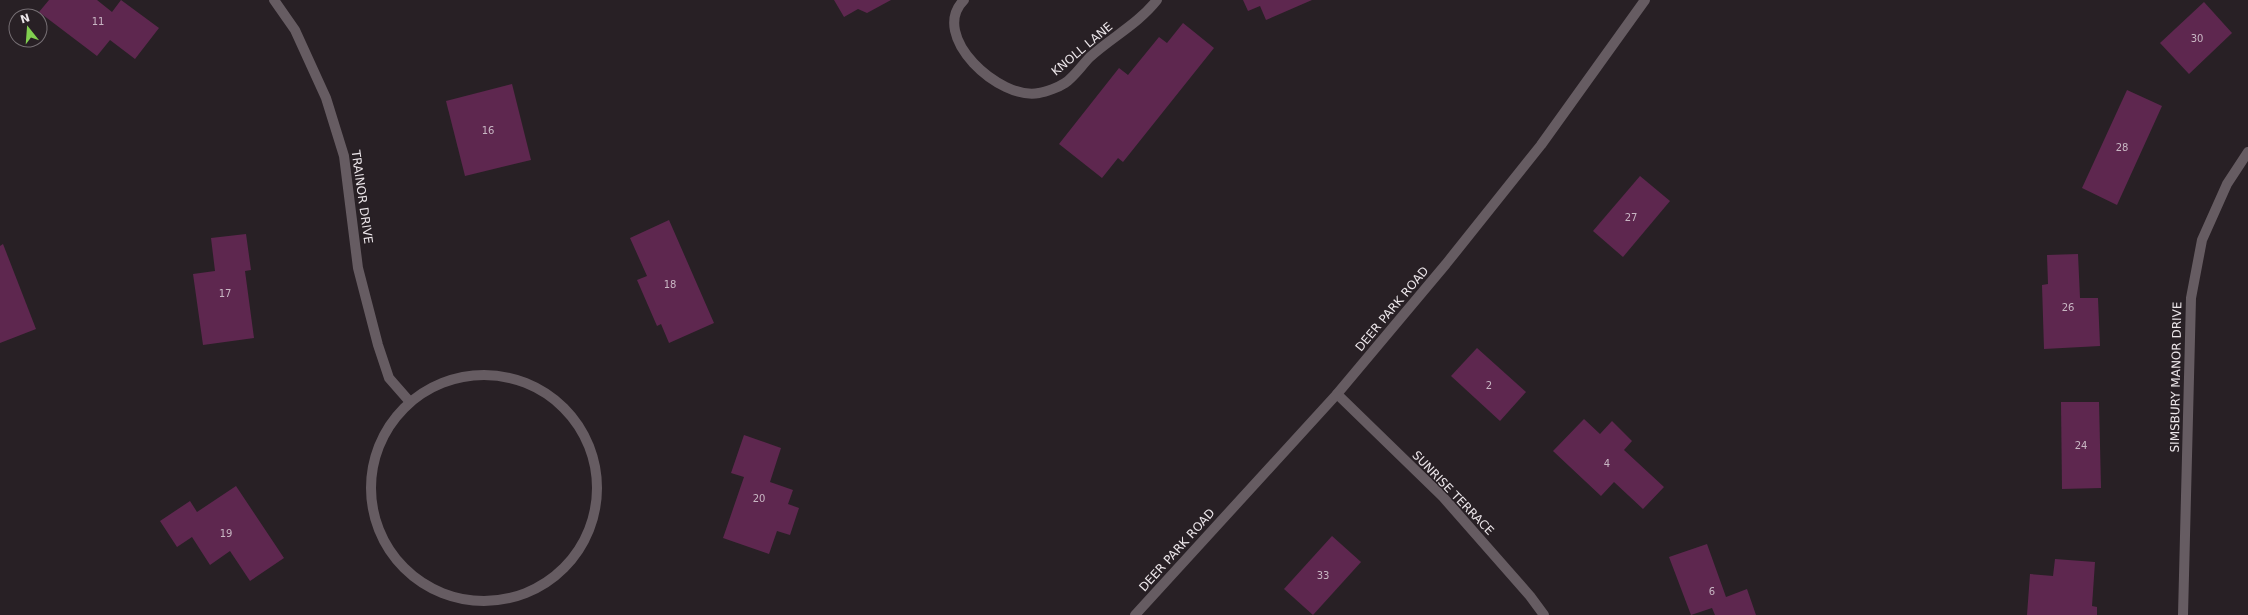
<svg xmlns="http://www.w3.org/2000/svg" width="2248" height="615" viewBox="0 0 2248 615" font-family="'DejaVu Sans',sans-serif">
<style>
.building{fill:#5e274f}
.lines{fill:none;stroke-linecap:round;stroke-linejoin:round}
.minor{stroke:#665c62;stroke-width:10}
.labels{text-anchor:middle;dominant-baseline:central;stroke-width:3;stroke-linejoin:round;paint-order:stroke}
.number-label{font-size:10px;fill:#c8b6c3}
.street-label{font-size:12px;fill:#ece6ea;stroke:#282025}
</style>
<rect width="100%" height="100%" fill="#282025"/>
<g class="building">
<path d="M49 0H97L112 12 121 0 159 28 135 59 110 40 97 56 39 12Z"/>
<path d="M834 0H891L867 13 858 9 844 17Z"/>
<path d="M1243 0H1312L1266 20 1260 6 1248 11Z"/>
<path d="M2204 2 2232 33 2189 74 2160 43Z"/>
<path d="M1183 23 1214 48 1123 162 1118 158 1102 178 1059 144 1119 68 1128 75 1159 37 1167 43Z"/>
<path d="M512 84 531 160 465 176 446 101Z"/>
<path d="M2127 90 2162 106 2117 205 2082 188Z"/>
<path d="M1640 176 1670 201 1623 257 1593 231Z"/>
<path d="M669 220 714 323 669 343 661 324 657 326 637 280 647 276 630 238Z"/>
<path d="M246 234 251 270 245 271 254 338 203 345 193 274 215 271 211 238Z"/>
<path d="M3 244 36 329 0 343V246Z"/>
<path d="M2078 254 2080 298H2098L2100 346 2044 349 2042 285 2048 284 2047 255Z"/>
<path d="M1477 348 1526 392 1500 421 1451 376Z"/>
<path d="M2061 402H2099L2101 488 2062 489Z"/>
<path d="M1584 419 1600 434 1612 421 1632 441 1624 450 1664 487 1643 509 1614 482 1601 496 1553 451Z"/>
<path d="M744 435 781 448 770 482 793 490 788 504 799 508 790 535 777 531 769 554 723 538 744 477 731 473Z"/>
<path d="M236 486 284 558 250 581 230 551 210 565 192 537 177 547 160 521 190 501 197 512Z"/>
<path d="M1332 536 1361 562 1313 615 1284 589Z"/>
<path d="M1707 544 1726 597 1747 589 1756 615H1715L1712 608 1691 615 1669 557Z"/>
<path d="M2055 559 2095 562 2092 606 2097 607V615H2027L2030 574 2053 576Z"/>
</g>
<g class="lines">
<g class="minor">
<path d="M274 0 295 30 326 98 344 156 358 268 378 345 389 378 410 402"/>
<path d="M964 0C928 36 1000 101 1039 93 1046 92 1059 87 1065 83 1074 77 1082 65 1090 57 1112 37 1138 24 1157 0"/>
<circle cx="484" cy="488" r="113"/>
<path d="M1337 394 1443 497 1530 596 1544 615"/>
<path d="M1135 615 1337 394 1446 264 1541 145 1645 0"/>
<path d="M2183 615 2191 298 2202 240 2227 184 2248 152"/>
</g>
</g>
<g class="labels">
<g class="number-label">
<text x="98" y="21">11</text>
<text x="2197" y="38">30</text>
<text x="488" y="130">16</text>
<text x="2122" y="147">28</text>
<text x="1631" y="217">27</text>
<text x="670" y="284">18</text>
<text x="225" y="293">17</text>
<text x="2068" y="307">26</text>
<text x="1489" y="385">2</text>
<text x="2081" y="445">24</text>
<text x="1607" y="463">4</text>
<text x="759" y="498">20</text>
<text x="226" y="533">19</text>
<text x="1323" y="575">33</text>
<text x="1712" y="591">6</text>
</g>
<g class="street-label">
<text transform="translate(1082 49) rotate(-40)">KNOLL LANE</text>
<text transform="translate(362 197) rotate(82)">TRAINOR DRIVE</text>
<text transform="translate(1392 309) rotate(-50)">DEER PARK ROAD</text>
<text transform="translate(2176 377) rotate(-89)">SIMSBURY MANOR DRIVE</text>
<text transform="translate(1453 493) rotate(46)">SUNRISE TERRACE</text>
<text transform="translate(1177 550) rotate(-48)">DEER PARK ROAD</text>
</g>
</g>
<g transform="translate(28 28) rotate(343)"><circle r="19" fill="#282025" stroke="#766f74"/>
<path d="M0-3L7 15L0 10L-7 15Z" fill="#81d050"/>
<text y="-6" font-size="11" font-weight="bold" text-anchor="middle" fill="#ece6ea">N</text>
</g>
</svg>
